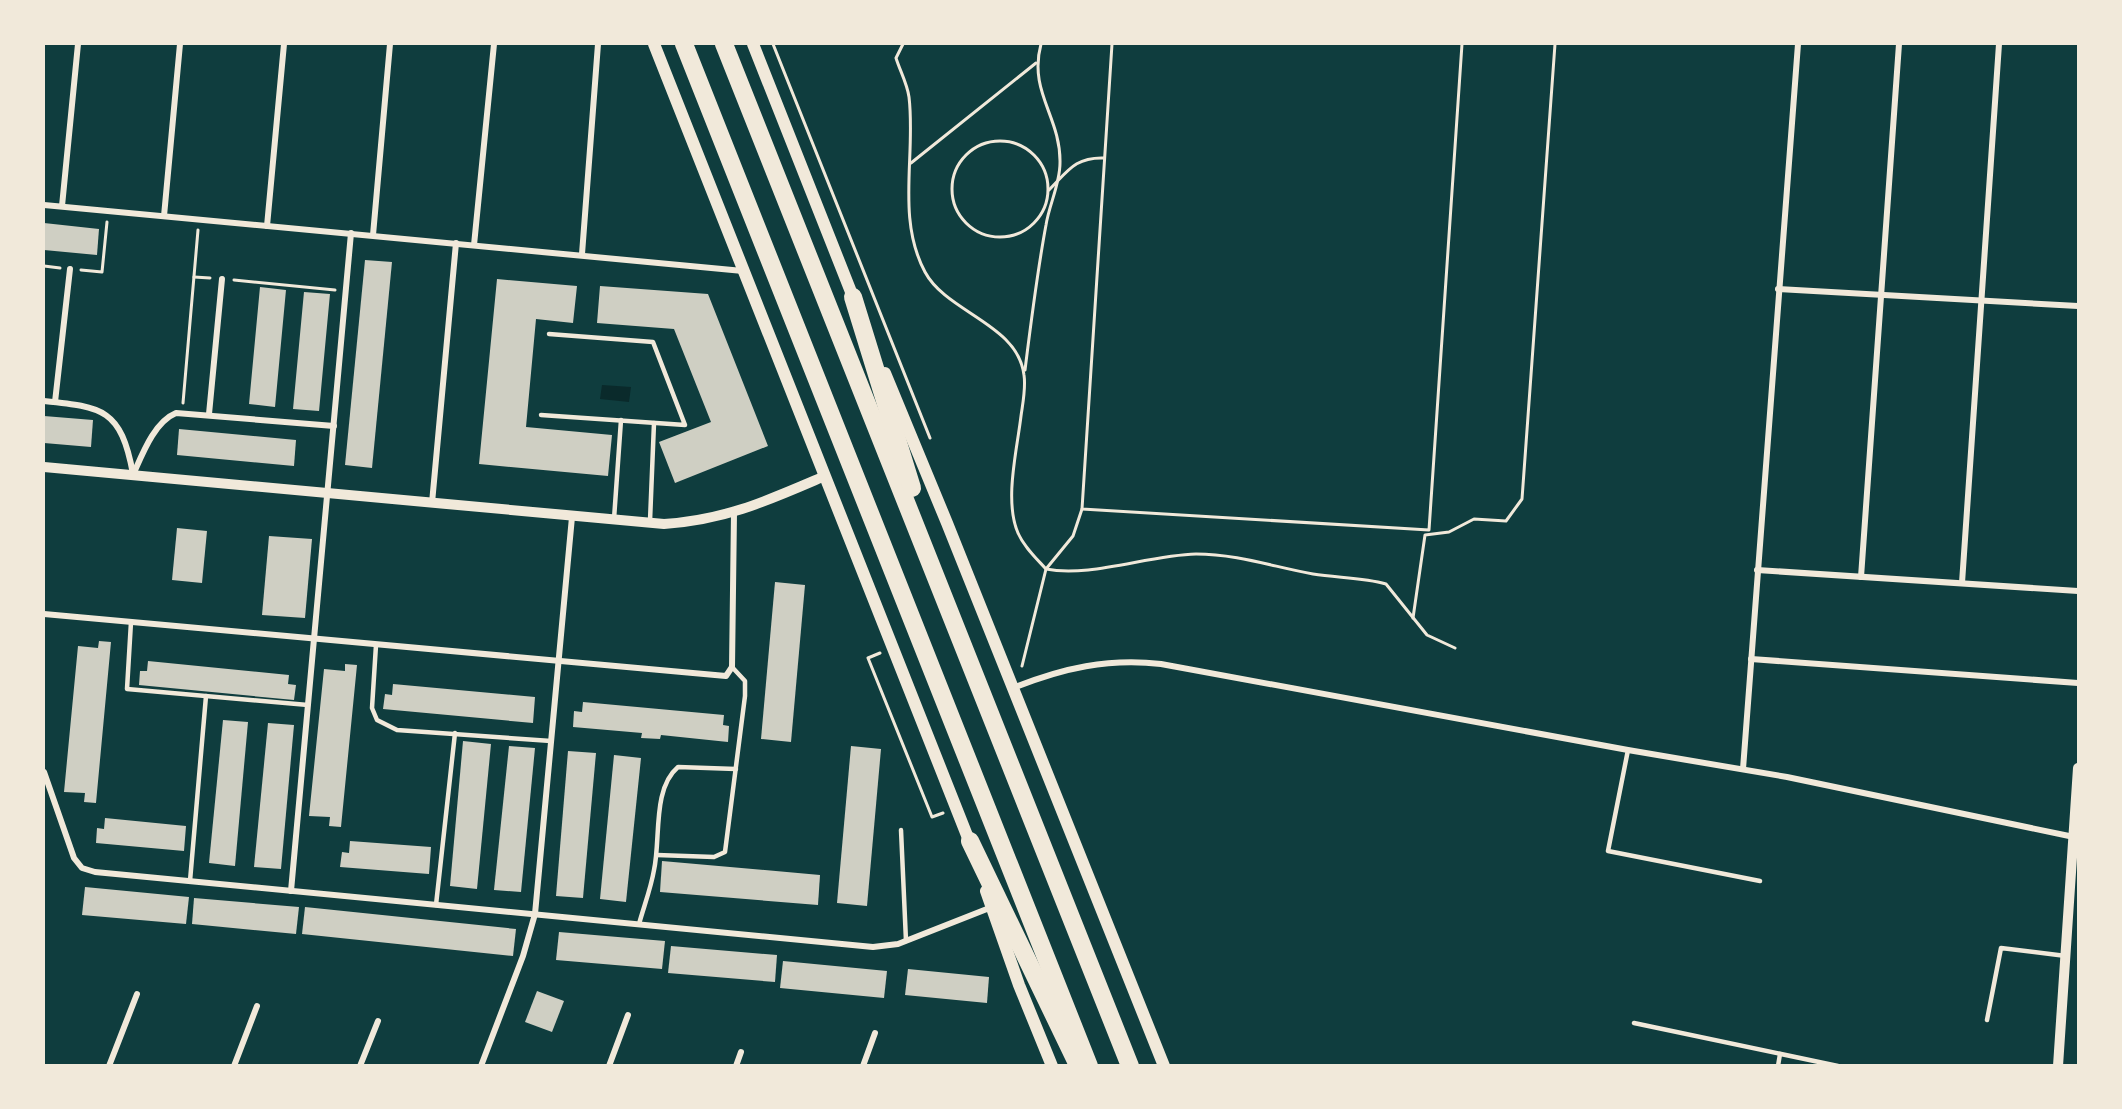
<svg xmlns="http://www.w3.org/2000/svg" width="2122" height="1109" viewBox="0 0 2122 1109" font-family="'Asap Condensed',sans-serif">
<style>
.water{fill:#0a2a2b}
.building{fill:#cfcfc3}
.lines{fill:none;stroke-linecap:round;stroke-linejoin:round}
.path{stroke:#f1e9da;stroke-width:3}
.service{stroke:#f1e9da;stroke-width:4.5}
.minor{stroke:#f1e9da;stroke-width:6}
.tertiary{stroke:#f1e9da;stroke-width:10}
.secondary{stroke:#f1e9da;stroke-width:12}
.motorway{stroke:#f1e9da;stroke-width:18}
</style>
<rect width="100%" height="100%" fill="#0f3d3e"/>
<path class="water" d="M602 385 631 387 629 402 600 399Z"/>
<g class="building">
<path d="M44 223 99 229 97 255 44 250Z"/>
<path d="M365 260 392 262 372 468 345 465Z"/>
<path d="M497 279 577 286 573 323 536 319 526 427 612 435 608 476 479 464Z"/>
<path d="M600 286 708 294 768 446 675 483 659 442 711 422 674 329 597 323Z"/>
<path d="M260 287 286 290 275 407 249 404Z"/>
<path d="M304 292 330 294 319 411 293 409Z"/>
<path d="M44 416 93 420 91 447 44 443Z"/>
<path d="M179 429 296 440 294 466 177 455Z"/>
<path d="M177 528 207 531 202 583 172 580Z"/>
<path d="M269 536 312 539 305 618 262 615Z"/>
<path d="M775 582 805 585 791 742 761 739Z"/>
<path d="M99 641 111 642 96 803 84 802 85 793 64 792 78 646 98 648Z"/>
<path d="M148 661 289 675 288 684 296 685 294 700 139 685 140 671H147Z"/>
<path d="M345 664 357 665 341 827 329 826 330 817 309 816 324 669 345 671Z"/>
<path d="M393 684 535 697 533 723 383 709 385 694 392 695Z"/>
<path d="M583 702 724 715 723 725 729 726 728 742 661 735 660 739 641 738 642 733 573 727 574 711 582 712Z"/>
<path d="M223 720 248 722 235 866 209 863Z"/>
<path d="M268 723 294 725 281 869 254 867Z"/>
<path d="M463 741 491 744 477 889 450 886Z"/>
<path d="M509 746 535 748 521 892 494 890Z"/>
<path d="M851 746 881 749 867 906 837 903Z"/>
<path d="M568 751 596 753 583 898 556 896Z"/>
<path d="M614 755 641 758 626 902 600 899Z"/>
<path d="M105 818 186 826 184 851 96 843 97 828 104 829Z"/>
<path d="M350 841 431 847 429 874 340 867 342 852 349 853Z"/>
<path d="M662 861 820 875 818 905 660 892Z"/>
<path d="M85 887 189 897 186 924 82 915Z"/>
<path d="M194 898 299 907 296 934 192 924Z"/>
<path d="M305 907 516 929 513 956 302 934Z"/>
<path d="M559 932 665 941 662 969 556 960Z"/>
<path d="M671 946 777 955 775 982 668 973Z"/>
<path d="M783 961 887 971 884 998 780 988Z"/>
<path d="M908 969 989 977 987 1003 905 995Z"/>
<path d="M537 991 564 1001 552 1032 525 1022Z"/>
</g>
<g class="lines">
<g class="path">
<path d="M773 44 930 438"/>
<path d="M903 44 896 58C900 71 907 83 909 97 916 155 896 218 925 272 947 313 1018 324 1024 375 1026 388 1023 402 1021 416 1017 450 1004 501 1018 533 1024 547 1036 558 1046 569L1073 536 1082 509"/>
<path d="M1112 44 1082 509 1429 530 1462 44"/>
<circle cx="1000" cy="189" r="48"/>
<path d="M911 163 1036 63"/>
<path d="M1049 190C1068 171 1075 157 1104 158"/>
<path d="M44 266 60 268"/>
<path d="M81 270 102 272 107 222"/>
<path d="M194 277 210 278"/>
<path d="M234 280 335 290"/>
<path d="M1025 370C1031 322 1037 273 1046 225 1049 205 1060 184 1060 163 1061 117 1028 92 1041 44"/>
<path d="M183 403 198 230"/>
<path d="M1413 618 1425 535 1449 532 1474 519 1506 521 1522 499 1555 44"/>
<path d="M880 653 868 658 932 817 943 813"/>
<path d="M1022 666 1046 569C1089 578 1149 555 1196 554 1237 554 1274 567 1313 574 1337 578 1363 577 1386 584L1427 635 1455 648"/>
</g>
<g class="service">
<path d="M541 415 685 425 653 342 549 334"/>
<path d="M614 519 621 420"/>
<path d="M650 521 654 423"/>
<path d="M131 622 127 689 308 705"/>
<path d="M376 645 372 708 377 720 397 730 551 741"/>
<path d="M1628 750 1608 851 1760 881"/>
<path d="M901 830 906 941"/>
<path d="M657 855 714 857 725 852 745 696V681L732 667"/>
<path d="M190 881 206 696"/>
<path d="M436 905 455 733"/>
<path d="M639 924C644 906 651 888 654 870 661 839 652 789 678 767L736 769"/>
<path d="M1987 1020 2001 948 2066 956"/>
<path d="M1634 1023 1838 1066"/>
<path d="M1778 1066 1780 1054"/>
</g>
<g class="minor">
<path d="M44 205 743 271"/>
<path d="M62 206 78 44"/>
<path d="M164 216 180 44"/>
<path d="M267 226 284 44"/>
<path d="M373 235 390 44"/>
<path d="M474 245 494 44"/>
<path d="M582 254 598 44"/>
<path d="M1778 289 2078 306"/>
<path d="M44 401C103 407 121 409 133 474"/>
<path d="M55 402 70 269"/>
<path d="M209 414 222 279"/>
<path d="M133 475C142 455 154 422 176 413L334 426"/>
<path d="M432 503 456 243"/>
<path d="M1757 570 2078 591"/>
<path d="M1861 577 1899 44"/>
<path d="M1962 583 1999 44"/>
<path d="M44 614 726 676 732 667 734 513"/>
<path d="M1751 659 2078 683"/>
<path d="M1013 688C1063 668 1108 658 1161 664L1628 750 1787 777 2074 837"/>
<path d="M1743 769 1798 44"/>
<path d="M44 772 74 858 82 868 95 872 873 947 898 944 992 907"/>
<path d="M291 891 351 233"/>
<path d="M109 1066 137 994"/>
<path d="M234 1066 257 1006"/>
<path d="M360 1066 378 1021"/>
<path d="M481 1066 523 956 535 914 572 517"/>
<path d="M609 1066 628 1015"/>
<path d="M736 1066 741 1052"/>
<path d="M863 1066 875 1033"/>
</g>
<g class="tertiary">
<path d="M44 467 664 524C726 520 769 500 825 476"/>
<path d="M2058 1066 2078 768"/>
</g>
<g class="secondary">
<path d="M654 44 972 848"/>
<path d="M753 44 855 302"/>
<path d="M885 373 947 523 1164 1066"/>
<path d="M986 891 1019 985 1052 1066"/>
</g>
<g class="motorway">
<path d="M684 44 1089 1066"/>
<path d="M724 44 1130 1066"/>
<path d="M853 297 912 488"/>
<path d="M970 841 1076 1061"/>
</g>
</g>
<rect width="2122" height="1109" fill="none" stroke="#f1e9da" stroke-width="90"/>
</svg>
